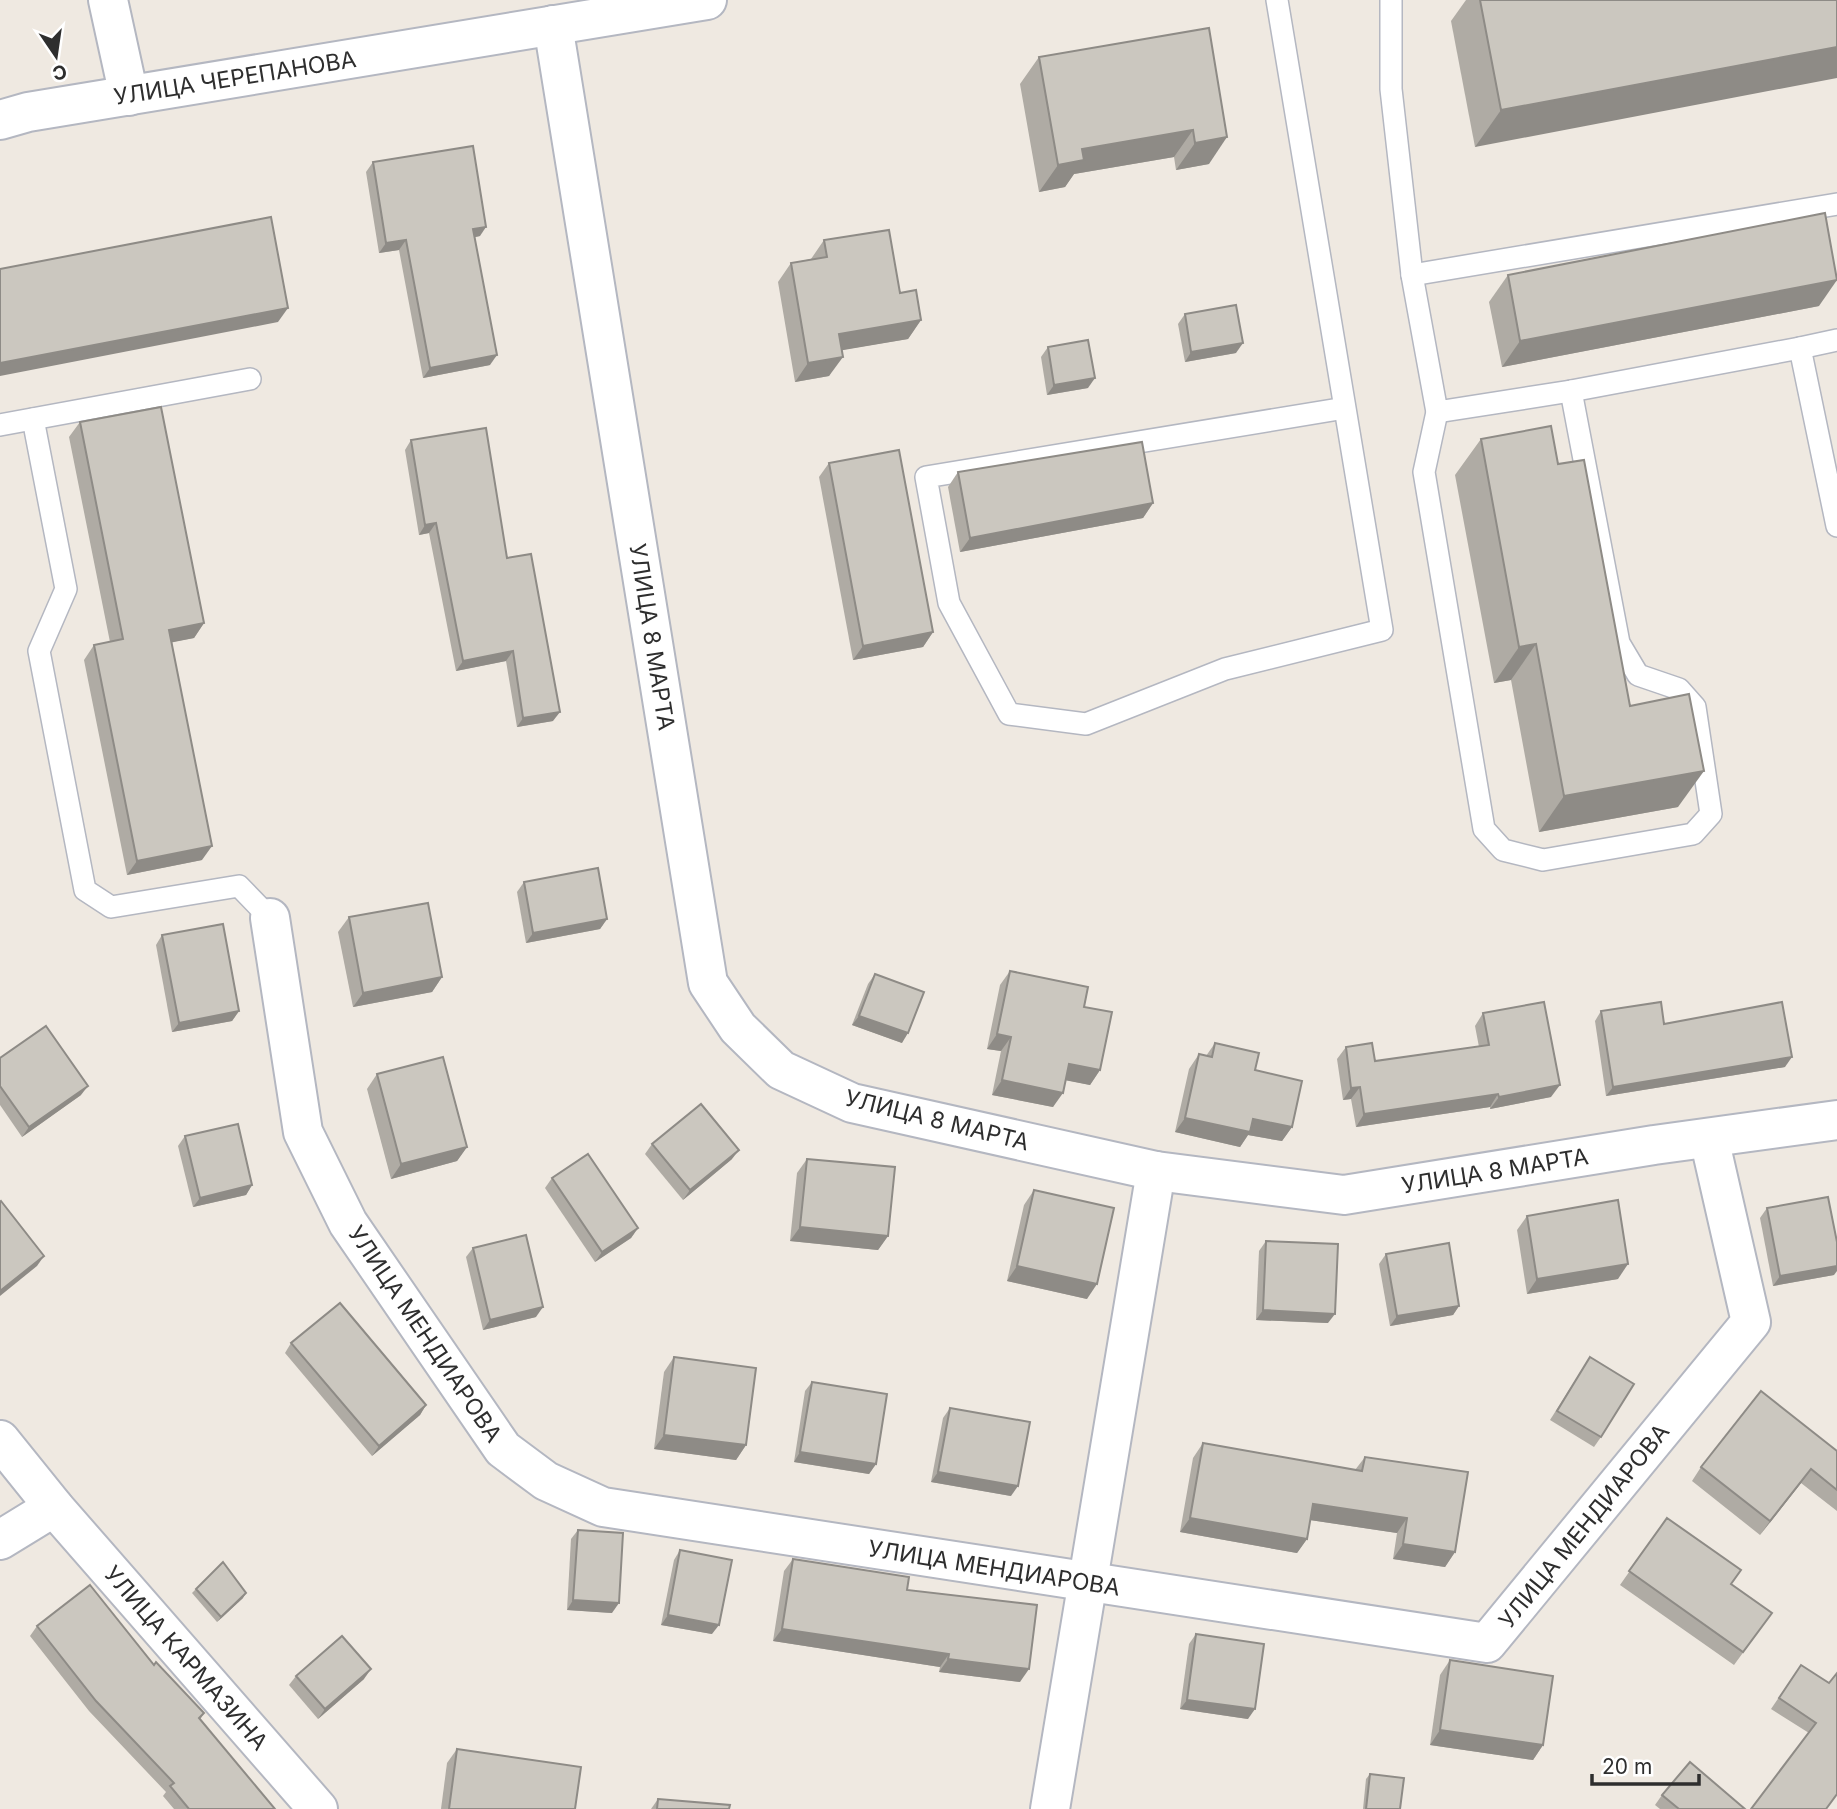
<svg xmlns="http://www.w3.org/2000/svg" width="1837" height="1809" viewBox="0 0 1837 1809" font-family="Inter,sans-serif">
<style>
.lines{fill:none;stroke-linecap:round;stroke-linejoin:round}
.service-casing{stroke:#b4b7c1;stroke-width:24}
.minor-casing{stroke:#b4b7c1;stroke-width:42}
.secondary-casing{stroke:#b4b7c1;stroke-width:42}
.service{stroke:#fff;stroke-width:21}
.minor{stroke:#fff;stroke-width:38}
.secondary{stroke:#fff;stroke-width:38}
.wall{fill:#afaba4}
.shaded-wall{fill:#8e8b86}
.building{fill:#cbc7bf;stroke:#8e8b86;stroke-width:2}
.labels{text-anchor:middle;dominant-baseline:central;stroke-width:5;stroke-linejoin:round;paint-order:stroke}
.street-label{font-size:23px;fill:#2e2e2e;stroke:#fff}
</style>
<rect width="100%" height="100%" fill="#efe9e1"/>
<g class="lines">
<g class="service-casing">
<g id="service">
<path d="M1277 0 1382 630 1225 669 1086 724 1009 714 949 603 926 477 1345 408"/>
<path d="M1391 0V89L1412 275"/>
<path d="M1837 204 1412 275 1437 412 1571 391 1800 348 1837 526"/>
<path d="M1800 348 1837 340"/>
<path d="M1437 412 1424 472 1484 829 1503 850 1543 860 1693 834 1711 814 1695 707 1679 689 1638 675 1619 643 1571 391"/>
<path d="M33 419 66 589 39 651 85 890 111 907 239 886 270 918"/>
<path d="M0 425 250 379"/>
</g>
</g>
<g class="minor-casing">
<g id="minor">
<path d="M108 0 129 96"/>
<path d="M553 25 708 983 738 1028 781 1070 852 1103 1156 1171 1344 1195 1654 1145 1837 1120"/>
<path d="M270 918 303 1132 348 1223 503 1449 546 1481 603 1507 1487 1643 1751 1322 1709 1138"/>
<path d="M0 1440 54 1507 318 1809"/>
<path d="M0 1540 54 1507"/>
<path d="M1050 1809 1156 1171"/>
</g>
</g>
<g class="secondary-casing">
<path id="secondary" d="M0 120 28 112 707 0"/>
</g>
<use href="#service" class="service"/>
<use href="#minor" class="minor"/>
<use href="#secondary" class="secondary"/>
</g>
<g class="wall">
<path d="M1466 0H1837L1475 147 1451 21Z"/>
<path d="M1209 28V164L1176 170 1174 157 1074 174 1065 187 1039 192 1020 84 1039 57Z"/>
<path d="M373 162 480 236 475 237 490 365 423 378 399 250 379 253 366 172Z"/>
<path d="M824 240 900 293 921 320 908 339 841 350 829 376 795 382 778 282 791 263 811 259Z"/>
<path d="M1508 275 1819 306 1502 367 1489 302Z"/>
<path d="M1185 314 1236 353 1185 362 1178 324Z"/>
<path d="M1048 347 1088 388 1047 395 1041 357Z"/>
<path d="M80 422 204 623 194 638 172 642 202 860 127 875 84 660 94 645 110 642 69 437Z"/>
<path d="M1481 439 1558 464 1630 706 1678 807 1539 832 1511 680 1494 683 1455 475Z"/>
<path d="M411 440 507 558 553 721 517 727 506 661 456 671 429 533 419 535 405 450Z"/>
<path d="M829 463 933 632 923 647 853 660 819 477Z"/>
<path d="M958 472 1153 503 1143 518 960 552 948 487Z"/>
<path d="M524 882 607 919 600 929 526 943 517 892Z"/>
<path d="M349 917 442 977 432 992 353 1007 338 932Z"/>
<path d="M162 935 239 1011 232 1021 172 1032 156 945Z"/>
<path d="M1010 971 1084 1007 1100 1070 1090 1085 1066 1080 1053 1107 992 1095 1001 1051 987 1049 1000 985Z"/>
<path d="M875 974 902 1043 852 1025 868 984Z"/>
<path d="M1601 1011 1664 1024 1785 1067 1606 1096 1595 1021Z"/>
<path d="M1483 1013 1551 1097 1490 1109V1107L1356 1127 1351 1099 1343 1100 1337 1059 1346 1047 1375 1061 1479 1047 1475 1026Z"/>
<path d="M1215 1043 1255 1070 1292 1127 1282 1141 1248 1135 1240 1147 1175 1132 1189 1069 1199 1054 1206 1056Z"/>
<path d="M0 1058 81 1095 22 1137 0 1105Z"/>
<path d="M377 1074 467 1147 457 1161 391 1179 367 1089Z"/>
<path d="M185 1136 252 1185 246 1195 193 1207 178 1146Z"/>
<path d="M652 1144 732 1159 683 1200 645 1154Z"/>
<path d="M807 1159 888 1236 878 1250 790 1241 797 1173Z"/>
<path d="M552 1178 638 1228 631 1238 595 1262 545 1188Z"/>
<path d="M1034 1190 1087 1299 1007 1281 1024 1205Z"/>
<path d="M1767 1208 1834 1275 1773 1286 1760 1218Z"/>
<path d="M1527 1216 1618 1279 1527 1294 1517 1230Z"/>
<path d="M1266 1241 1328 1323 1256 1320 1259 1251Z"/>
<path d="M473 1248 536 1317 483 1330 466 1257Z"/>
<path d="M1386 1254 1459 1306 1453 1315 1390 1326 1379 1264Z"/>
<path d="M291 1343 426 1405 420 1415 372 1456 285 1353Z"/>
<path d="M674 1357 746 1445 736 1460 654 1449 664 1372Z"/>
<path d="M1590 1357 1601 1437 1594 1447 1550 1420Z"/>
<path d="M812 1382 876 1464 869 1474 794 1462 805 1391Z"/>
<path d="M950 1408 1011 1496 931 1482 943 1418Z"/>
<path d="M1203 1443 1355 1470 1365 1457 1455 1552 1445 1567 1393 1559 1397 1533 1310 1520 1307 1539 1297 1553 1180 1532 1193 1458Z"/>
<path d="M1837 1451V1511L1801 1483 1760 1535 1692 1481 1701 1467Z"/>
<path d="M1667 1518 1731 1584 1772 1613 1734 1665 1620 1585Z"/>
<path d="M578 1530 612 1613 567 1610 571 1539Z"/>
<path d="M680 1550 712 1634 661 1625 674 1560Z"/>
<path d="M793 1559 907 1590 1020 1682 939 1672 940 1667 773 1641 784 1571Z"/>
<path d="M196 1589 243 1598 217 1622 192 1593Z"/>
<path d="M37 1626 154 1665 204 1713 200 1720 275 1809H174L163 1796 166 1792 89 1711 30 1636Z"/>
<path d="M1196 1634 1248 1719 1180 1709 1189 1644Z"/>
<path d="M1450 1660 1543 1745 1533 1760 1430 1745 1440 1675Z"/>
<path d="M1801 1665 1829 1683 1826 1809 1809 1733 1771 1709Z"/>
<path d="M296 1676 364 1679 318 1719 289 1685Z"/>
<path d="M457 1749 575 1809H441L447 1763Z"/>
<path d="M1370 1774 1400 1809H1363L1366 1779Z"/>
<path d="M1662 1795 1745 1809H1660L1655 1805Z"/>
<path d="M658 1799 729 1809H651Z"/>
</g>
<g class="shaded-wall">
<path d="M1837 47V78L1475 147 1501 110Z"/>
<path d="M1193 130 1174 157 1074 174 1065 187 1039 192 1058 165 1082 149Z"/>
<path d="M1227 137 1209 164 1176 170 1195 143Z"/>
<path d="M486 227 480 236 466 239 473 229Z"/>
<path d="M406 240 399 250 379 253 386 243Z"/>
<path d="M1837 280 1819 306 1502 367 1520 341Z"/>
<path d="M288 308 278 322 0 376V363Z"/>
<path d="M921 320 908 339 826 353 839 334Z"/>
<path d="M1243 343 1236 353 1185 362 1191 352Z"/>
<path d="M497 355 490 365 423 378 430 368Z"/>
<path d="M843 357 829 376 795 382 808 363Z"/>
<path d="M1095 378 1088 388 1047 395 1054 385Z"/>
<path d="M1153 503 1143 518 960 552 970 538Z"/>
<path d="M436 523 429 533 419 535 425 525Z"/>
<path d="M204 623 194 638 159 645 169 630Z"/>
<path d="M933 632 923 647 853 660 863 646Z"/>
<path d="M1536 644 1511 680 1494 683 1519 647Z"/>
<path d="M513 651 506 661 456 671 463 661Z"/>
<path d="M560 712 553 721 517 727 523 718Z"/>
<path d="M1704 771 1678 807 1539 832 1564 796Z"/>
<path d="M212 846 202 860 127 875 137 861Z"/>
<path d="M607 919 600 929 526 943 533 933Z"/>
<path d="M442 977 432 992 353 1007 363 993Z"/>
<path d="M239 1011 232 1021 172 1032 179 1023Z"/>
<path d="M859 1016 908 1033 902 1043 852 1025Z"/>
<path d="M997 1034 1011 1037 1001 1051 987 1049Z"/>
<path d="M1792 1057 1785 1067 1606 1096 1613 1087Z"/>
<path d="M1069 1064 1100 1070 1090 1085 1059 1079Z"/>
<path d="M1002 1080 1063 1093 1053 1107 992 1095Z"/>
<path d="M1560 1085 1551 1097 1490 1109 1499 1097Z"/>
<path d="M88 1086 81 1095 22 1137 29 1127Z"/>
<path d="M1360 1087 1351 1099 1343 1100 1351 1088Z"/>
<path d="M1498 1094 1490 1107 1356 1127 1364 1114Z"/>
<path d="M1185 1118 1253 1119 1292 1127 1282 1141 1248 1135 1240 1147 1175 1132Z"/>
<path d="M467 1147 457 1161 391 1179 401 1164Z"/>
<path d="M739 1150 732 1159 683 1200 690 1190Z"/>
<path d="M252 1185 246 1195 193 1207 200 1198Z"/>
<path d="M800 1227 888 1236 878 1250 790 1241Z"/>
<path d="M638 1228 631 1238 595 1262 602 1252Z"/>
<path d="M44 1256 37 1266 0 1296V1291Z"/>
<path d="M1628 1264 1618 1279 1527 1294 1537 1279Z"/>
<path d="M1017 1266 1097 1284 1087 1299 1007 1281Z"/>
<path d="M1837 1266V1271L1834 1275 1773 1286 1780 1276Z"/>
<path d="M1459 1306 1453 1315 1390 1326 1397 1316Z"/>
<path d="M543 1307 536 1317 483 1330 490 1320Z"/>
<path d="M1263 1310 1335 1314 1328 1323 1256 1320Z"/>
<path d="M426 1405 420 1415 372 1456 379 1446Z"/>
<path d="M664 1435 746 1445 736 1460 654 1449Z"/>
<path d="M800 1452 876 1464 869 1474 794 1462Z"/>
<path d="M1811 1469 1801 1483 1760 1535 1770 1521Z"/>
<path d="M938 1472 1018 1486 1011 1496 931 1482Z"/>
<path d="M1313 1504 1407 1518 1397 1533 1303 1519Z"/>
<path d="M1190 1518 1307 1539 1297 1553 1180 1532Z"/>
<path d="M1403 1544 1455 1552 1445 1567 1393 1559Z"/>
<path d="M246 1593 243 1598 217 1622 221 1617Z"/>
<path d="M573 1600 619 1603 612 1613 567 1610Z"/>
<path d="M668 1615 719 1625 712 1634 661 1625Z"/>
<path d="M782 1629 949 1654 940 1667 773 1641Z"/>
<path d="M948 1659 1029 1669 1020 1682 939 1672Z"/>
<path d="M371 1669 364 1679 318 1719 325 1709Z"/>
<path d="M1187 1700 1255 1709 1248 1719 1180 1709Z"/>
<path d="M1440 1730 1543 1745 1533 1760 1430 1745Z"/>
</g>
<g class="building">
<path d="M1480 0H1837V47L1501 110Z"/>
<path d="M1209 28 1227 137 1195 143 1193 130 1082 149 1084 160 1058 165 1039 57Z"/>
<path d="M473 146 486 227 473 229 497 355 430 368 406 240 386 243 373 162Z"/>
<path d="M1825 213 1837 280 1520 341 1508 275Z"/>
<path d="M271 217 288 308 0 363V269Z"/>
<path d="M889 230 900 293 916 290 921 320 839 334 843 357 808 363 791 263 827 257 824 240Z"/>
<path d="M1236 305 1243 343 1191 352 1185 314Z"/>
<path d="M1088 340 1095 378 1054 385 1048 347Z"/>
<path d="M161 407 204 623 169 630 212 846 137 861 94 645 123 639 80 422Z"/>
<path d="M1551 426 1558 464 1584 460 1630 706 1689 694 1704 771 1564 796 1536 644 1519 647 1481 439Z"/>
<path d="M486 428 507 558 531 554 560 712 523 718 513 651 463 661 436 523 425 525 411 440Z"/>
<path d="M1142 442 1153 503 970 538 958 472Z"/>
<path d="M899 450 933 632 863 646 829 463Z"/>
<path d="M598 868 607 919 533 933 524 882Z"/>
<path d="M428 903 442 977 363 993 349 917Z"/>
<path d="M223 924 239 1011 179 1023 162 935Z"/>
<path d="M1010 971 1088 987 1084 1007 1112 1012 1100 1070 1069 1064 1063 1093 1002 1080 1011 1037 997 1034Z"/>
<path d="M875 974 924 992 908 1033 859 1016Z"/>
<path d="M1544 1002 1560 1085 1499 1097 1498 1094 1364 1114 1360 1087 1351 1088 1346 1047 1372 1043 1375 1061 1489 1045 1483 1013Z"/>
<path d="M1661 1002 1664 1024 1782 1002 1792 1057 1613 1087 1601 1011Z"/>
<path d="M46 1026 88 1086 29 1127 0 1086V1058Z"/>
<path d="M1215 1043 1259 1053 1255 1070 1302 1081 1292 1127 1253 1119 1250 1132 1185 1118 1199 1054 1212 1057Z"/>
<path d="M443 1057 467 1147 401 1164 377 1074Z"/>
<path d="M701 1104 739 1150 690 1190 652 1144Z"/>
<path d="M238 1124 252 1185 200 1198 185 1136Z"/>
<path d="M588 1154 638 1228 602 1252 552 1178Z"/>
<path d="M807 1159 895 1167 888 1236 800 1227Z"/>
<path d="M1034 1190 1114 1208 1097 1284 1017 1266Z"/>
<path d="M1828 1197 1837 1242V1266L1780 1276 1767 1208Z"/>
<path d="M1618 1200 1628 1264 1537 1279 1527 1216Z"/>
<path d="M1 1201 44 1256 0 1291V1202Z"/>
<path d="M526 1235 543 1307 490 1320 473 1248Z"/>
<path d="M1266 1241 1338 1244 1335 1314 1263 1310Z"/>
<path d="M1449 1243 1459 1306 1397 1316 1386 1254Z"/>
<path d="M340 1303 426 1405 379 1446 291 1343Z"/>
<path d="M674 1357 756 1368 746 1445 664 1435Z"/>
<path d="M1590 1357 1634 1384 1601 1437 1557 1411Z"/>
<path d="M812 1382 887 1394 876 1464 800 1452Z"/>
<path d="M1761 1391 1837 1451V1490L1811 1469 1770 1521 1701 1467Z"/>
<path d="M950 1408 1030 1422 1018 1486 938 1472Z"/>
<path d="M1203 1443 1362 1471 1365 1457 1468 1472 1455 1552 1403 1544 1407 1518 1313 1504 1307 1539 1190 1518Z"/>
<path d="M1667 1518 1741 1570 1731 1584 1772 1613 1743 1652 1629 1571Z"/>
<path d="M578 1530 623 1533 619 1603 573 1600Z"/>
<path d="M680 1550 732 1560 719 1625 668 1615Z"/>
<path d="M793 1559 909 1577 907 1590 1037 1605 1029 1669 948 1659 949 1654 782 1629Z"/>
<path d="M223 1562 246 1593 221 1617 196 1589Z"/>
<path d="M90 1585 154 1665 156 1662 204 1713 199 1718 275 1809H189L170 1786 174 1783 96 1701 37 1626Z"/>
<path d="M1196 1634 1264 1644 1255 1709 1187 1700Z"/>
<path d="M342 1636 371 1669 325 1709 296 1676Z"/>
<path d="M1450 1660 1553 1676 1543 1745 1440 1730Z"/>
<path d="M1801 1665 1829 1683 1837 1673V1794L1826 1809H1751L1816 1723 1779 1698Z"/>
<path d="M457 1749 581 1767 575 1809H449Z"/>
<path d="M1690 1762 1745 1809H1679L1662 1795Z"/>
<path d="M1370 1774 1404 1778 1400 1809H1366Z"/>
<path d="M658 1799 730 1805 729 1809H657Z"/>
</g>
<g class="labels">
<g class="street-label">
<text transform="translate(235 78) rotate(-9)">УЛИЦА ЧЕРЕПАНОВА</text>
<text transform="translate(652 637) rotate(81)">УЛИЦА 8 МАРТА</text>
<text transform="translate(937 1120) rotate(14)">УЛИЦА 8 МАРТА</text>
<text transform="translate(1495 1171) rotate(-9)">УЛИЦА 8 МАРТА</text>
<text transform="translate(425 1334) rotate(56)">УЛИЦА МЕНДИАРОВА</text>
<text transform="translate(1584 1526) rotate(-51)">УЛИЦА МЕНДИАРОВА</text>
<text transform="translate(994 1568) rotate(9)">УЛИЦА МЕНДИАРОВА</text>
<text transform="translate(186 1658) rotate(49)">УЛИЦА КАРМАЗИНА</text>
</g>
</g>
<g transform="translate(56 56) rotate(167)" stroke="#ffffff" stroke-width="5" paint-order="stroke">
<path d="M0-5L12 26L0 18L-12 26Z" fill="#2e2e2e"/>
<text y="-10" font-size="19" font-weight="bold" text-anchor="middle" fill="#2e2e2e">С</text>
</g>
<path d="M1592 1774v10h107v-10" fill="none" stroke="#2e2e2e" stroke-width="3.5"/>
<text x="1602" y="1774" font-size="21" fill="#2e2e2e" stroke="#ffffff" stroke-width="5" paint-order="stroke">20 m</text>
</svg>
